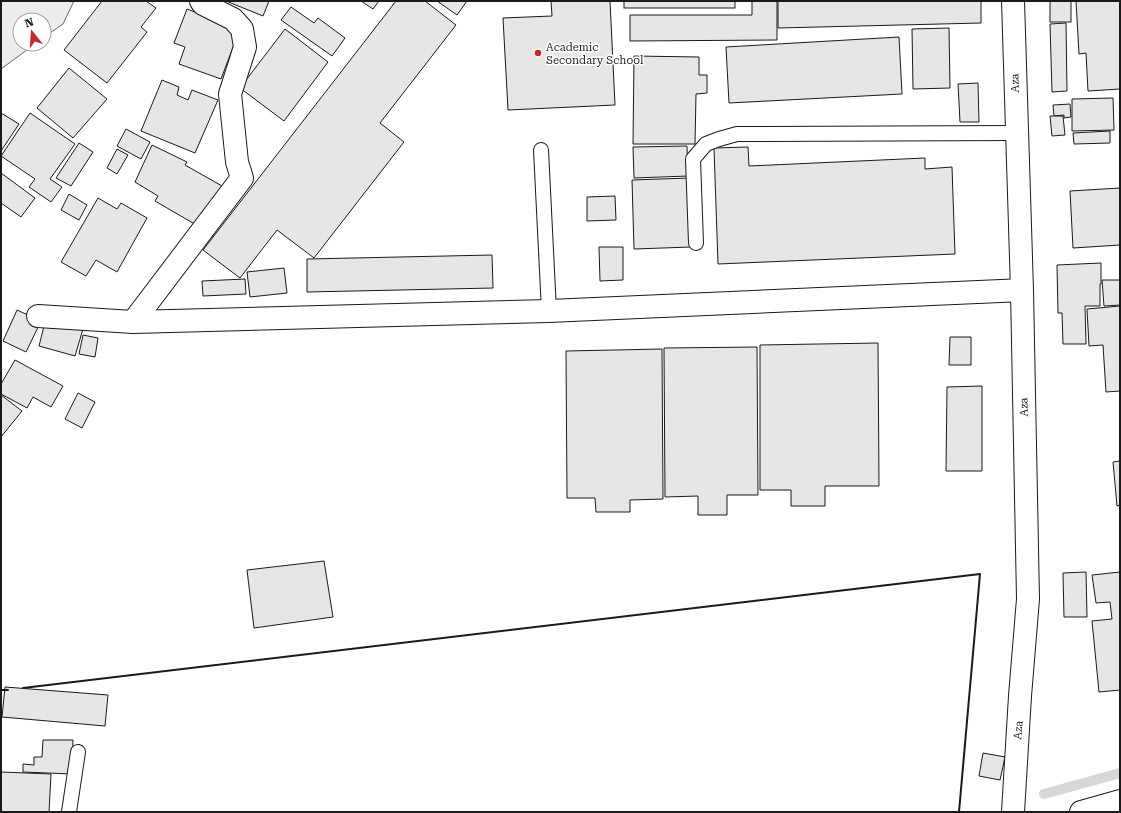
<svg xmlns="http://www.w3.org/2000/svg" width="1121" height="813" viewBox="0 0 1121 813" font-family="'Roboto Serif',serif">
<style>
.built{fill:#ededed;stroke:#6a6a6a}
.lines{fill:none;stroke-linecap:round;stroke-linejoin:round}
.stream{stroke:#d7d7d7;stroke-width:10}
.building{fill:#e6e6e6;stroke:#1a1a1a}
.service-casing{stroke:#1a1a1a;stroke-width:16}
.minor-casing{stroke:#1a1a1a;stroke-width:24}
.secondary-casing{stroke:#1a1a1a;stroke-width:24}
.service{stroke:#fff;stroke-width:14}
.minor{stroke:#fff;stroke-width:22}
.secondary{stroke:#fff;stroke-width:22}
.wall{stroke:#1a1a1a;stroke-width:2}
.poi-dot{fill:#c62828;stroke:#fff;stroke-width:1.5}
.labels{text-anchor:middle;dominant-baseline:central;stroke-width:3;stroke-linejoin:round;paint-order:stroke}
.poi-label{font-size:11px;fill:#1a1a1a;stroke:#fff;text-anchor:start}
.street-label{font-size:11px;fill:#1a1a1a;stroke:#fff}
</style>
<rect width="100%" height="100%" fill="#fff"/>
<path class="built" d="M1 1H74L63 24 44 37V20H20V44H35L1 69Z"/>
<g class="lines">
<path class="stream" d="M1044 794 1120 773"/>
</g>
<g class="building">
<path d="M102 1H146L156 8 141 27 147 32 107 83 64 50Z"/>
<path d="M226 1H269L263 16Z"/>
<path d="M361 1H379L373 9Z"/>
<path d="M396 1H425L456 25 380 123 404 142 314 258 277 230 240 278 203 250Z"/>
<path d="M437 1H467L457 15Z"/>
<path d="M551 1H610L615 105 508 110 503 18 552 16Z"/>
<rect x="624" y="1" width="111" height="7"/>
<path d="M752 1H777V40L630 41V15H752Z"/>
<path d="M778 1H981V23L778 28Z"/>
<rect x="1050" y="1" width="21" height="21"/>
<path d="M1076 1H1120V89L1088 91 1086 53 1079 54Z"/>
<path d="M291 7 314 23 318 18 345 38 332 56 281 20Z"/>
<path d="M187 9 240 29 221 79 179 64 185 47 174 43Z"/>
<path d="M1066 23 1067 91 1052 92 1050 24Z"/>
<path d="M949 28 950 88 913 89 912 29Z"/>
<path d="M285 29 328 62 284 121 240 88Z"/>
<path d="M899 37 902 94 729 103 726 47Z"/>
<path d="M634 56 699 57V75H707V93L696 94 695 144H633Z"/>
<path d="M69 68 107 99 73 138 37 108Z"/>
<path d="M162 80 179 87 177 95 188 100 192 90 218 100 195 153 141 131Z"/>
<path d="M978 83 979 122H960L958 84Z"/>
<path d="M1113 98 1114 130 1072 131V99Z"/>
<path d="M1070 104 1071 117 1064 118V115L1054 116 1053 105Z"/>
<path d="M1 113 19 124 1 151Z"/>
<path d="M30 113 75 144 50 179 62 187 51 202 29 187 35 179 1 156Z"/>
<path d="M1050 116H1063L1065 135 1052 136Z"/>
<path d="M126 129 150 142 141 159 117 146Z"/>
<path d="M1110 131V143L1074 144 1073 133Z"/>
<path d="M79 143 93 152 71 186 56 178Z"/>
<path d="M152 145 187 162 185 165 222 186 198 226 155 201 158 196 135 182Z"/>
<path d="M687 146 688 176 634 178 633 147Z"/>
<path d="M748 147 749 166 925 158V169L952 167 955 254 718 264 714 148Z"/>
<path d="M117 149 128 155 117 174 107 168Z"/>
<path d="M1 173 35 198 21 217 1 203Z"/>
<path d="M689 178 691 247 634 249 632 180Z"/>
<path d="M1120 188V245L1073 248 1070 191Z"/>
<path d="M69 194 87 205 79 220 61 210Z"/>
<path d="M615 196 616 220 587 221V197Z"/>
<path d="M98 198 117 209 121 203 147 218 117 272 96 260 86 276 61 262Z"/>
<path d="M599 247H623V280L600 281Z"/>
<path d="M492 255 493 288 307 292V259Z"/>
<path d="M1101 263V284H1100V306H1085L1086 344H1063L1062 313H1058L1057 265Z"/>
<path d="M284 268 287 293 250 297 247 272Z"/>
<path d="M245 279 246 294 203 296 202 281Z"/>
<path d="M1102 280H1120V305L1104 306Z"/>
<path d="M1120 306V391L1106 392 1103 345 1089 346 1087 309Z"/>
<path d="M17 310 41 321 26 352 3 341Z"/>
<path d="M46 318 83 329 75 356 39 346Z"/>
<path d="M83 335 98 338 95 357 79 354Z"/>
<path d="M950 337H971V365H949Z"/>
<path d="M878 343 879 486H825V506H791V490H760V345Z"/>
<path d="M757 347 758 495H727V515H698V496L665 497 664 348Z"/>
<path d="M662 349 663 499 630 500V512H596L595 498H567L566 351Z"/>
<path d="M15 360 63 386 51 407 33 397 27 408 1 394V384Z"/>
<path d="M982 386V471H946L947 387Z"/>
<path d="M78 393 95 402 82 428 65 419Z"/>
<path d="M1 395 22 411 1 437Z"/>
<path d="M1120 461V505L1117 506 1113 462Z"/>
<path d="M324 561 333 617 254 628 247 570Z"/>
<path d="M1086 572 1087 617H1064L1063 573Z"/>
<path d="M1120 572V690L1099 692 1092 621 1112 619 1110 602 1096 603 1092 575Z"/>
<path d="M5 687 108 695 105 726 2 717Z"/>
<path d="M43 740H73L72 774 23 772V764L34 765V757H42Z"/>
<path d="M983 753 1005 757 1000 780 979 776Z"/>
<path d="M1 772 51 774 49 812H1Z"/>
</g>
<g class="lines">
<g class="service-casing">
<g id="service">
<path d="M541 150 549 311"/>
<path d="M696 243 693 159 706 144 719 139 737 134 1016 133"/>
<path d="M69 812 78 752"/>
</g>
</g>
<g class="minor-casing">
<g id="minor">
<path d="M38 316 133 322 549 311 1022 290"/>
<path d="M133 322 242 178 237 162 230 94 245 47 242 29 233 19 203 4 201 1"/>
<path id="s1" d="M1013 812 1020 696 1028 599 1022 290 1013 1"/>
</g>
</g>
<g class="secondary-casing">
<path id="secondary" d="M1081 812 1120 801"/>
</g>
<use href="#service" class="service"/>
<use href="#minor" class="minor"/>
<use href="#secondary" class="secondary"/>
<g class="wall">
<path d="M23 688 980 574 959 812"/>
<path d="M1 690H8"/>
</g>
</g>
<circle class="poi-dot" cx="538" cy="53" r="4"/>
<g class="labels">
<g class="poi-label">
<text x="546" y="47">Academic<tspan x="546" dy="13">Secondary School</tspan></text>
</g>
<g class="street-label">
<text transform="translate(1015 83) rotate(-91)">Aza</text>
<text transform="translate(1024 407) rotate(-91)">Aza</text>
<text stroke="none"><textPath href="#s1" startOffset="82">Aza</textPath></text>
</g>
</g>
<rect width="1121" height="813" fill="none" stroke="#1a1a1a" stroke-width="4"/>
<g transform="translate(32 32) rotate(343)"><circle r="19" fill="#ffffff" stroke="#a3a3a3"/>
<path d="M0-3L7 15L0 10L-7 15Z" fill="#c62828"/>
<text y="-6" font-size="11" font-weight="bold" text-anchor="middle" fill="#1a1a1a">N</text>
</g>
</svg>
